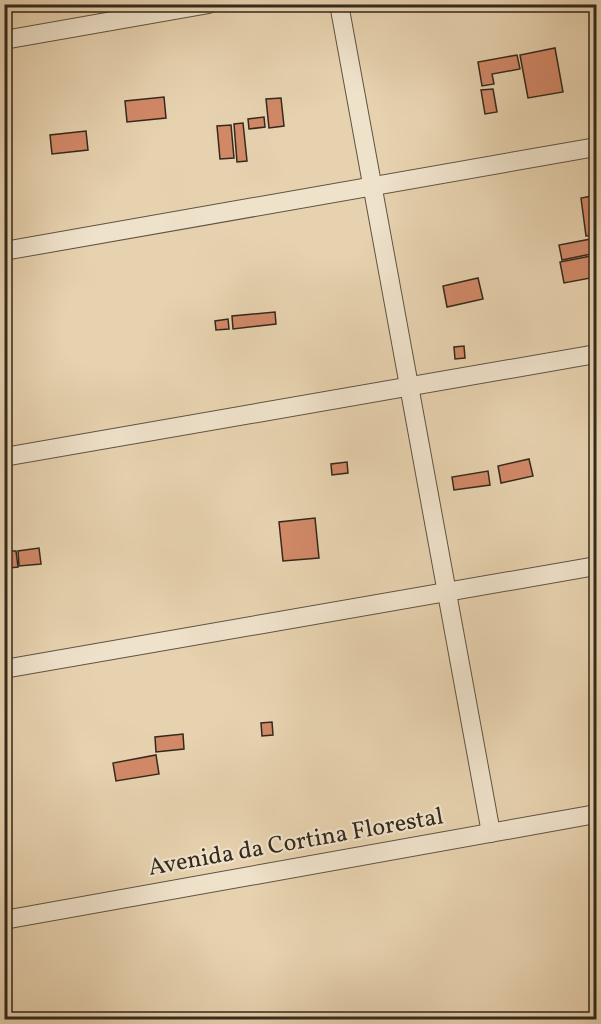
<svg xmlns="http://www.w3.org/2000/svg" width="601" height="1024" viewBox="0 0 601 1024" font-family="Vollkorn,serif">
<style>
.building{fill:#d28968;stroke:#33291d;stroke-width:1.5}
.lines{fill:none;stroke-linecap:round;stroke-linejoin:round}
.minor-casing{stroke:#605342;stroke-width:20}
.minor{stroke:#efe2cb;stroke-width:18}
.labels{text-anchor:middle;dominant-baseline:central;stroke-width:4.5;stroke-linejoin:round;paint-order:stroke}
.street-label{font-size:24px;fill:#33291d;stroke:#efe2cb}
</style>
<rect width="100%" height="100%" fill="#e7d2af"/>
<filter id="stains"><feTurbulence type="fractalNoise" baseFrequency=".00333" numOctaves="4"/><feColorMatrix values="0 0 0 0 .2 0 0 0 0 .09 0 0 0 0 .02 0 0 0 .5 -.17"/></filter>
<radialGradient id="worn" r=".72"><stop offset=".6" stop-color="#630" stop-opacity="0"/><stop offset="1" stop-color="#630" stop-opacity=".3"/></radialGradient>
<g class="building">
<path d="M555 48 563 92 528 98 520 55Z"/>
<path d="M517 55 520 69 492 74 494 84 482 86 478 62Z"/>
<path d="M493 89 497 112 485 114 481 90Z"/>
<path d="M164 97 166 118 127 122 125 101Z"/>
<path d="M281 98 284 126 269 128 266 99Z"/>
<path d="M264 117 265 127 249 129 248 119Z"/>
<path d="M243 123 247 161 237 162 234 124Z"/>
<path d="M231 125 234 158 220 159 217 126Z"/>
<path d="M86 131 88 150 52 154 50 135Z"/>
<path d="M592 196 596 235 586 236 581 198Z"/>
<path d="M596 238V253L562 260 559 245Z"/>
<path d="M596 255V277L564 283 560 262Z"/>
<path d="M478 278 483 299 447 307 443 286Z"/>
<path d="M275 312 276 324 233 329 232 316Z"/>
<path d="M228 319 229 329 216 330 215 321Z"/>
<path d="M464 346 465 358 455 359 454 347Z"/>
<path d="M529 459 533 476 501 483 498 466Z"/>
<path d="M347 462 348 473 332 475 331 464Z"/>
<path d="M488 471 490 485 454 490 452 477Z"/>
<path d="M315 518 319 558 283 561 279 522Z"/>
<path d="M39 548 41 564 19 566 18 551Z"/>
<path d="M7 551H16L18 567 9 568Z"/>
<path d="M272 722 273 735 262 736 261 723Z"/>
<path d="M183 734 184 749 156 752 155 737Z"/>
<path d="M156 755 159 774 116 781 113 763Z"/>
</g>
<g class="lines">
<g class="minor-casing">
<g id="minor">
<path d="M339 4 491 833"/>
<path d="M4 40 209 4"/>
<path d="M4 251 596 147"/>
<path d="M4 457 596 354"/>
<path d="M4 669 596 566"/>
<path d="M4 920 596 814"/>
</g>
</g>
<use href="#minor" class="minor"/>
</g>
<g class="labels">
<g class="street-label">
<text transform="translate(296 843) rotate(-10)">Avenida da Cortina Florestal</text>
</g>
</g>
<rect width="601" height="1024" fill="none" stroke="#e7d2af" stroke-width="24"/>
<rect x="6" y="6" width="589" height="1012" fill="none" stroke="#33291d" stroke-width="3"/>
<rect x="12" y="12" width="577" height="1000" fill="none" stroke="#33291d" stroke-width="1.5"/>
<rect width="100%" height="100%" filter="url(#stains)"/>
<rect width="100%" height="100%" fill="url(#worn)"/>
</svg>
